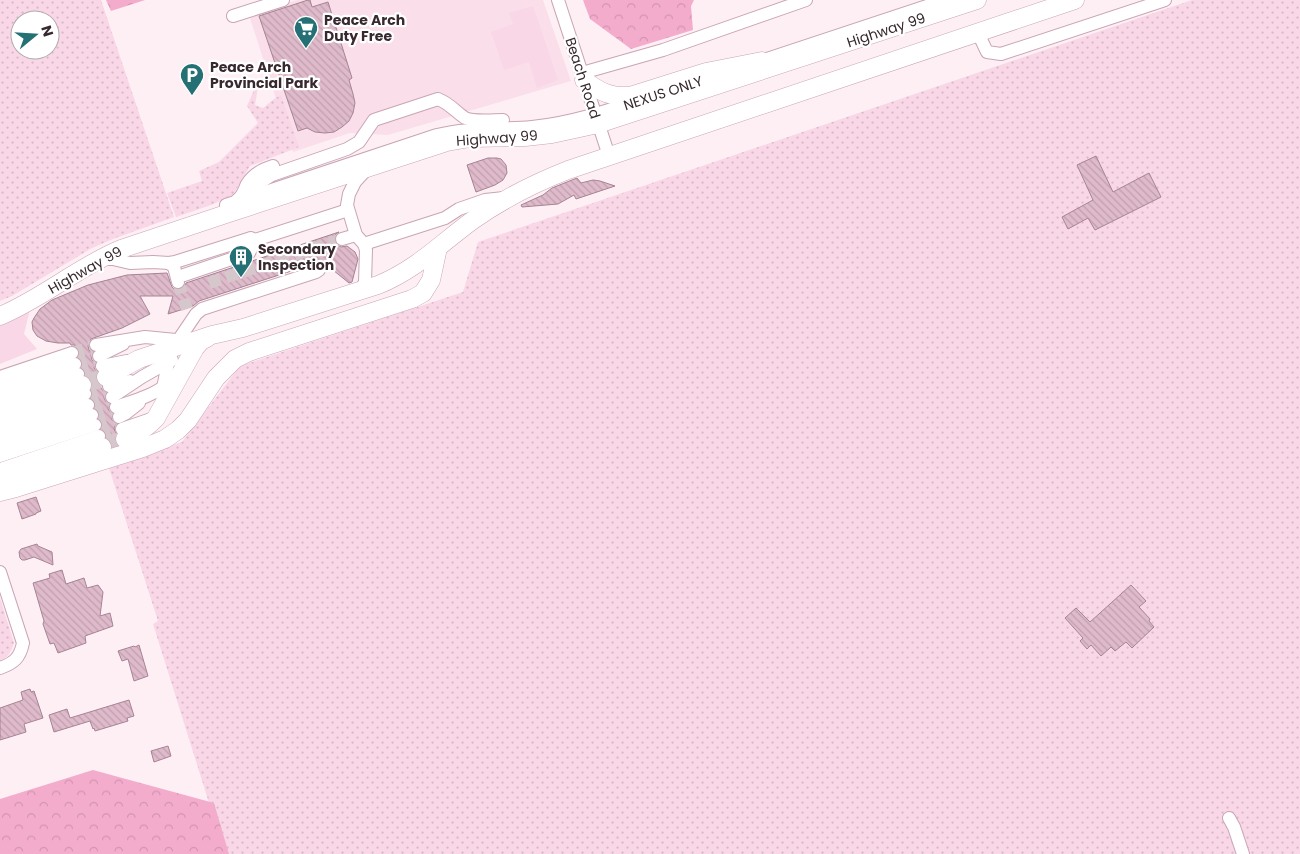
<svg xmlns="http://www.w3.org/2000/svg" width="1300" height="854" viewBox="0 0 1300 854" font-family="Poppins,sans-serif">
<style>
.built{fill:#fadeea}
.grass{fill:url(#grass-dots);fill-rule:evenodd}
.forest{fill:url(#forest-crowns)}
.garden{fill:#f9d7e6}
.building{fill:url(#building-back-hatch);stroke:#a68493}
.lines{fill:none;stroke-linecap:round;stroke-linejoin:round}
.minor-tunnel{stroke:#d6c7cd;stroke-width:12;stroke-dasharray:12 6;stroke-linecap:butt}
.highway-tunnel{stroke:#d6c7cd;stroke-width:18;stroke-dasharray:18 9;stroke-linecap:butt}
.minor-casing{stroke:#c9a5b5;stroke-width:14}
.highway-casing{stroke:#c9a5b5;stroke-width:19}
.minor{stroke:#fff;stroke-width:12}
.highway{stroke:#fff;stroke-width:18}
.labels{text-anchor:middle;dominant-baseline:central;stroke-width:4.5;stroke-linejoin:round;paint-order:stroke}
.poi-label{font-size:14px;font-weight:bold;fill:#37292f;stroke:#fff;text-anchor:start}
.street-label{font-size:14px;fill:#37292f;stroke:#fff}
</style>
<defs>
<pattern id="grass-dots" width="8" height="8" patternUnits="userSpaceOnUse" patternTransform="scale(1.25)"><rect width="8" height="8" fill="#f9d7e6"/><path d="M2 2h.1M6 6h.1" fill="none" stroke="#d6b9c6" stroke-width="1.8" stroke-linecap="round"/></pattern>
<pattern id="forest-crowns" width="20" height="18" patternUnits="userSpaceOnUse" patternTransform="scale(1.25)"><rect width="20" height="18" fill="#f4accd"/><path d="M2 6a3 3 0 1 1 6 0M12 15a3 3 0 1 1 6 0" fill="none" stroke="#d294b0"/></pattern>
<pattern id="building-back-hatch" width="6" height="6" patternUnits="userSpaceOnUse" patternTransform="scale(1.25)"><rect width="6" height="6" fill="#dfbaca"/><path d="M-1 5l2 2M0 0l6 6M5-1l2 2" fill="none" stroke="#c0a0ae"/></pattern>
</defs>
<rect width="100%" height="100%" fill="#feeff5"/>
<path class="built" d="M297 0H543L571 81 388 135 350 133 293 152 249 15Z"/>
<g class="grass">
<path d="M0 0H101L174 217 113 239 92 248 12 296 0 301ZM20 20H50V50H20Z"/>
<path d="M1192 0H1300V854H225L153 624 158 621 108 465 182 442 240 366 463 292 478 242Z"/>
<path d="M258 87 255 105 263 108 274 99 281 95 299 147 250 166 233 195 211 205 176 217 167 193 202 181 199 171 219 162 258 123 247 106 255 88Z"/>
<path d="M0 598 14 643C11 651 9 658 0 660Z"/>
</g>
<g class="forest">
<path d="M106 0H145L111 11Z"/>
<path d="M583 0H694L691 6 693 30 631 49 590 19Z"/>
<path d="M93 770 214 803 229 854H0V799Z"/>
</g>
<g class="garden">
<path d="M533 6 558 80 537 88 529 62 504 70 491 32 513 24 509 13Z"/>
<path d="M30 309 24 334 37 349 0 364V324Z"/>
</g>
<g class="building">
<path d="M308 0H310L312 7 328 2 352 78 349 80 353 94 355 103 353 113 349 121 342 127 334 132 325 133 315 132 307 128 298 131 259 16Z"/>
<path d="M1096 156 1113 192 1149 173 1161 197 1095 230 1088 218 1068 229 1062 217 1093 200 1077 165Z"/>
<path d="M488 158H497L501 159 506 165 507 173 503 180 495 185 476 192 467 165Z"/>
<path d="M577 178 581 183 593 180 600 181 615 186 576 199 574 195 558 204 522 207 521 205 543 195 552 188Z"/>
<path d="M339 232 336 234 334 238 336 244 341 247 347 246 355 252 358 259 352 282 349 283 333 270 331 263 325 265 319 262 199 301 193 306 168 314 173 296H140L150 314 122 328 91 339 88 346 89 350 92 352 91 356 92 360 95 363 94 368 97 372 95 377 96 382 105 393 104 398 106 402 109 404 108 409 112 414V420L116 424 114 428 116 434 114 438 115 442 112 443 107 438V434L105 430 102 429 103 423 99 418 100 412 95 408 96 402 92 398 93 395 91 389 92 382 89 378 86 375V371L82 367 83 362 79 357 80 351 78 347 74 345H71L70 343H58L46 341 37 336 33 330 32 322 34 318 40 309 52 300 88 285 127 275 167 273 172 287 175 290H180L184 287 186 283Z"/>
<path d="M36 497 41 511 36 513V514L22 519 17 503Z"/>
<path d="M37 544 38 546 52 552 53 565 34 557 25 560H22L20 558 19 552 21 549Z"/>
<path d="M62 570 66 584 84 578 87 588 98 585 103 592 100 616 110 613 113 626 85 636 86 643 58 653 54 643 50 644 43 624 44 621 33 583 50 578 49 574Z"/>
<path d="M1131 585 1146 601 1139 607 1150 619 1149 621 1154 627 1132 648 1126 642 1115 651 1111 647 1101 656 1091 645 1087 649 1080 641 1083 638 1065 618 1076 608 1090 622Z"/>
<path d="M139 645 148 676 134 681 128 659 122 661 118 651 134 646 135 647Z"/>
<path d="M30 689 31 692 34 691 43 718 24 724 26 732 0 740V708L23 700 21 692Z"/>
<path d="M129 700 134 716 127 718 128 721 95 731 94 728 93 729 90 721 54 732 49 715 67 709 70 718Z"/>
<path d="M168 746 171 756 154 762 151 751Z"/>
</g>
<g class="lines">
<g class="minor-tunnel">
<path d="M178 282 187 309"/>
<path d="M209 283 342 239"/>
<path d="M72 353 96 345"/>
<path d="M75 364 99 356"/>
<path d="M78 374 102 366"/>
<path d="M85 394 109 386"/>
<path d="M88 405 112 397"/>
<path d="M92 415 116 407"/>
<path d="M95 425 119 417"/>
<path d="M99 436 122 429"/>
</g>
<g class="highway-tunnel">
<path d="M82 385 106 377"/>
<path d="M102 447 125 439"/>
</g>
<g class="minor-casing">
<g id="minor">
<path d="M558 0 609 156"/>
<path d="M233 16 283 0"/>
<path d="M978 33 987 52 1001 54 1165 0"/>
<path d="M755 63 945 0"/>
<path d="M582 73 663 50 806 0"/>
<path d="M249 199 261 182 272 175 347 149 359 142 374 120 438 99C449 103 456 112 465 118 473 122 493 120 503 120"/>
<path d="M237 200C243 196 244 190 247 184 253 174 263 169 273 166"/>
<path d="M226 205 437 135C469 127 500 130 532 127 571 123 607 111 643 99"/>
<path d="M342 239 356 235"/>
<path d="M364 244 445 218 459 209 485 200 504 198"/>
<path d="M102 259H113L130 263 153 262 169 263 175 262 248 239 251 238 255 240 348 210"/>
<path d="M169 263 174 267 178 282"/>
<path d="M184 275 249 253 255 240"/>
<path d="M358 291 363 286 365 282 366 250 364 244 356 235 347 205 349 194 355 182 366 170"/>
<path d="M96 345 145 337 186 341"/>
<path d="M99 356 123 344"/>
<path d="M102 366 127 361"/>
<path d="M0 377 72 353"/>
<path d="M109 386 130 381"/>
<path d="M0 388 75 364"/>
<path d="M112 397 142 377 172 360"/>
<path d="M0 400 78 374"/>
<path d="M164 403 163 388 168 363 173 348 196 314 202 309 316 272 319 270"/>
<path d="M116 407C133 401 153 396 167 384"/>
<path d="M119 417 125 414 139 403"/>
<path d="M0 422 85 394"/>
<path d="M122 429 151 419"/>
<path d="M0 434 88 405"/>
<path d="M0 445 92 415"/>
<path d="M0 456 95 425"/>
<path d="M0 469 99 436"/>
<path d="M0 572 23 643C20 658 14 663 0 668"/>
<path d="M1229 818 1234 827 1243 854"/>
</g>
</g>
<g class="highway-casing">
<g id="highway">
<path d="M584 80C600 92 613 99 633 95L706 72 762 61"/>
<path d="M0 316C43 298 78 267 121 249L229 213 447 142 470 138 525 137 552 134 598 124 977 0"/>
<path d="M106 377 139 359 212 335 243 328 378 285C417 269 440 244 473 220 503 199 535 183 568 170L1075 0"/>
<path d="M0 411 82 385"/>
<path d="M125 439C138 434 147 428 156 418L195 348 201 341 207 338"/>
<path d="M0 478 11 476 102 447"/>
<path d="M0 492 16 488 143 448 165 439 178 430 188 420 216 378 235 359 249 352 412 299 423 293 431 280 438 248"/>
</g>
</g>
<use href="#minor" class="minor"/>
<use href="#highway" class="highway"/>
</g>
<defs>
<g id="supermarket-pin" transform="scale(1.25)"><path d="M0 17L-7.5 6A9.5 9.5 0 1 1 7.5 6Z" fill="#257074" stroke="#fff"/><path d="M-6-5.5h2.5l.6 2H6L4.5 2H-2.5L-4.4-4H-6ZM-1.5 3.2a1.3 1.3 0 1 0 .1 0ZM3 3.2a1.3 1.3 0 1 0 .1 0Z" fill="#fff"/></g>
<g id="parking-pin" transform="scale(1.25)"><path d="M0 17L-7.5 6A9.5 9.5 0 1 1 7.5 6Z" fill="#257074" stroke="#fff"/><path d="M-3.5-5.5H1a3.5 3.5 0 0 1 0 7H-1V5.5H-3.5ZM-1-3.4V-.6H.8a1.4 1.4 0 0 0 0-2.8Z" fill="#fff"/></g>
<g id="building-pin" transform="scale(1.25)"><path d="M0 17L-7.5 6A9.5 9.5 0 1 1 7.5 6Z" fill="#257074" stroke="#fff"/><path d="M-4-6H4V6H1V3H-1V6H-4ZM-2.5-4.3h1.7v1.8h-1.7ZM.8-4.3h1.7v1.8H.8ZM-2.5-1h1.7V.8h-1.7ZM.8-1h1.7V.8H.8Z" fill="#fff"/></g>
</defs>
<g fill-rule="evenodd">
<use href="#supermarket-pin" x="306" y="28"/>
<use href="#parking-pin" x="192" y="75"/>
<use href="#building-pin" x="241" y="257"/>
</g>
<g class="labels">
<g class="poi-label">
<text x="324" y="20">Peace Arch<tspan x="324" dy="16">Duty Free</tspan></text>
<text x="210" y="67">Peace Arch<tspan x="210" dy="16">Provincial Park</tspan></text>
<text x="258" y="249">Secondary<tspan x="258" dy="16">Inspection</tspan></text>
</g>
<g class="street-label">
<text transform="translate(886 30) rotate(-18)">Highway 99</text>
<text transform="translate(583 78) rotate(72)">Beach Road</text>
<text transform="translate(663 93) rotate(-18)">NEXUS ONLY</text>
<text transform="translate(497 138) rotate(-4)">Highway 99</text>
<text transform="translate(85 270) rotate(-29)">Highway 99</text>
</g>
</g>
<g transform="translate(35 35) rotate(72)"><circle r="24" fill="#ffffff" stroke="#afa9ac"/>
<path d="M0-4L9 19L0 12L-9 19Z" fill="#257074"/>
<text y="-8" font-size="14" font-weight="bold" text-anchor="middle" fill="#37292f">N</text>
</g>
</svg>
